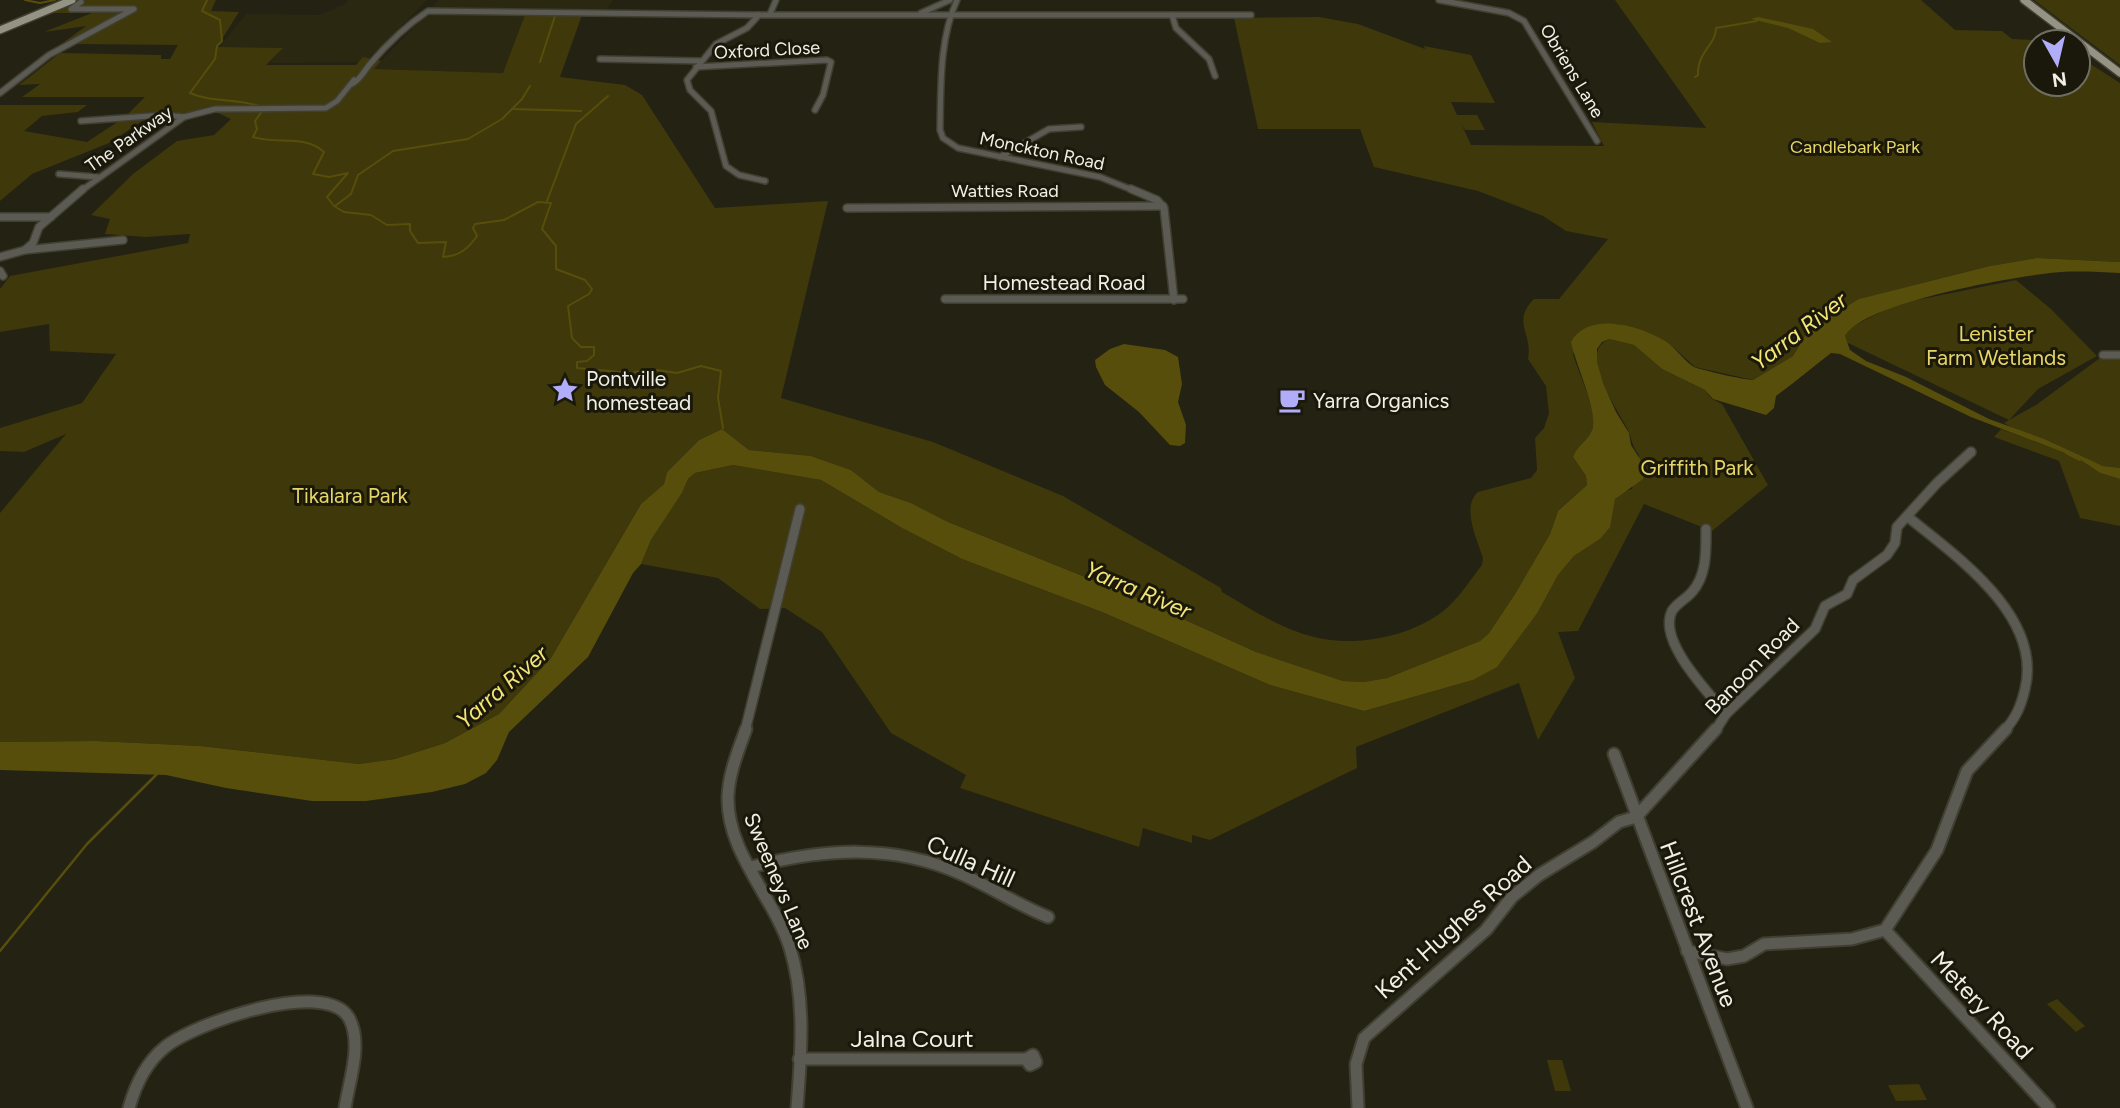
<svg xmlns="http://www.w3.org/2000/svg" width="2120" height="1108" viewBox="0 0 2120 1108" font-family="Figtree,sans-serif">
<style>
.built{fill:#2b2812}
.green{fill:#3e380b}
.water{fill:#574e0c}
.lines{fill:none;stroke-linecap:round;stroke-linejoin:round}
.stream-far1{stroke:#574e0c;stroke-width:2}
.stream{stroke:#574e0c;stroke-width:2.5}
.minor-far3-casing{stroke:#413f31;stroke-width:8}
.minor-far2-casing{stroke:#413f31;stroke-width:10}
.minor-far1-casing{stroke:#413f31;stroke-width:12}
.minor-casing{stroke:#413f31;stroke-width:15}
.major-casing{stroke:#413f31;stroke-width:10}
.minor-far3{stroke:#5b5a53;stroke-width:5}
.minor-far2{stroke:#5b5a53;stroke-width:7}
.minor-far1{stroke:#5b5a53;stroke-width:9}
.minor{stroke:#5b5a53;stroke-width:11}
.major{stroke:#959484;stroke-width:7}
.labels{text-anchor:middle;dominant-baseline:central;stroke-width:6;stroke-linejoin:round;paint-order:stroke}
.far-street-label{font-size:18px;fill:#f1f0e6;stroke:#1a180a}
.far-park-label{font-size:18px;fill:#e6d668;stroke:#1a180a}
.street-label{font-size:21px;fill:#f1f0e6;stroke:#1a180a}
.park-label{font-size:21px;fill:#e6d668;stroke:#1a180a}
.poi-label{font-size:21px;fill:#f1f0e6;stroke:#1a180a;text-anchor:start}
.water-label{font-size:23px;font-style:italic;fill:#f4e576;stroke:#1a180a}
.near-street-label{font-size:24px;fill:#f1f0e6;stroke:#1a180a}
</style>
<rect width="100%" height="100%" fill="#242213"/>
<g class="built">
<path d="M348 0H427L365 62 270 63 282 48 219 47 246 14 320 15 345 4Z"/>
<path d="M438 0H613L607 9 432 8Z"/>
<path d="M434 15H525L504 73 373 69 424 17Z"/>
</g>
<g class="green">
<path d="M79 0H216L211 11 239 12 217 47 283 48 266 65H356L363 57 381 61 374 69 503 73 525 15H582L560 77 625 85 642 95 715 208 828 201 781 398 933 442 1063 496 1221 588 1222 592C1251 609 1281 629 1314 637 1356 648 1416 636 1448 607 1461 595 1471 579 1482 565L1483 558C1477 539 1461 507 1478 492L1531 478 1537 470 1535 438 1544 428 1549 413 1546 386 1528 359C1533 333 1511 322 1534 299H1559L1608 239 1566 231 1543 216 1478 191 1374 167 1360 129H1258L1234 18 1319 17 1358 24 1425 49 1424 46 1471 55 1495 103 1451 102 1457 115H1477L1485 130H1465L1461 123 1471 145 1604 146 1592 122 1706 128 1615 0H1921L1955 30 2002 31 2012 39 2052 41 2053 42H2036V84H2078V56L2120 83V262L2037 258 1990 266 1860 299 1824 320 1805 336 1793 356 1753 380 1695 367 1674 348 1645 333 1617 324 1594 326 1573 354C1578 372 1599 414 1592 430 1588 441 1577 445 1573 457L1586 476 1587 485 1558 511 1550 534 1515 594 1489 633 1480 641 1387 678 1364 682 1343 681 1256 652 1130 595 948 522 911 503 879 492 851 470 811 456 749 450 722 429 699 440 667 472 664 484 641 504 551 658 499 714 445 743 395 759 359 764 200 746 96 741 0 742V513L66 434 24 452 0 451V428L82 403 116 354 50 351 49 324 0 332V289L10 276 188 243 190 234 146 237 105 234 110 219 91 215 133 174 177 141 214 135 231 119 209 109 188 115 125 117 145 97H22L40 84 19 85 60 53 161 55V59H170L178 45 74 44 129 11 64 45H60L86 26 44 32 92 13H45L70 2 78 4 83 1Z"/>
<path d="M2034 0H2120V65Z"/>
<path d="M0 105H87L78 112 42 116 24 131 87 142 119 121 145 119 109 143 32 174 0 201Z"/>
<path d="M2016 280 2051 309 2097 356 2038 389 2009 420 2036 405 2100 358 2120 357V468L2103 466 2011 427 2004 423 2009 420 1846 342 1845 336 1849 328 1897 304Z"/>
<path d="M1609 339 1634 345 1662 369 1705 390 1712 399 1722 404 1768 485 1712 531 1644 504 1578 631 1558 632 1575 678 1538 740 1519 683 1356 747 1357 768 1210 840 1192 835V843L1143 828 1139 847 960 788 966 775 891 733 822 632 785 608 760 609 718 578 641 564 651 540 682 493 688 479 695 473 733 465 821 480 902 528 962 559 1102 612 1270 685 1364 711 1473 680 1538 612 1558 575 1574 556 1600 539 1615 499 1621 492 1632 489 1639 455C1632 446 1632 440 1628 430 1619 411 1576 353 1609 339Z"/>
<path d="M2001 429 2079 458 2100 473 2120 479V526L2080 518 2059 461 1994 437Z"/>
<path d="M2057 999 2085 1026 2076 1032 2047 1004Z"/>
<path d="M1547 1060H1562L1571 1091H1555Z"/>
<path d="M1919 1084 1927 1100 1896 1101 1888 1085Z"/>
</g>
<g class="water">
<path d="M1758 17 1813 29 1832 42 1820 43 1788 28 1751 19Z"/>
<path d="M2037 258 2120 262V273C2101 272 2081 271 2061 272 2021 275 1863 302 1845 336L1850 350 1866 361 1906 377 1989 419 2044 439 2103 466 2120 468V479L2100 473 2078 458 1971 417 1840 354 1831 353C1813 367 1795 382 1776 396L1774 408 1766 415 1713 399 1705 390 1662 369 1634 345 1609 339 1602 342 1597 349V362L1603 383 1616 412 1629 433 1631 445 1645 467 1643 479 1615 499 1610 527 1600 539 1574 556 1558 575 1538 612 1497 667 1473 680 1364 711 1270 685 1102 612 962 559 902 528 821 480 733 465 695 473 688 479 682 493 651 540 641 564 633 573 588 657 509 732 497 760 486 773 465 784 432 792 366 801H312L226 788 166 775 0 770V742L96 741 200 746 359 764 395 759 445 743 499 714 551 658 641 504 664 484 667 472 699 440 722 429 749 450 811 456 851 470 879 492 911 503 948 522 1130 595 1256 652 1343 681 1364 682 1387 678 1480 641 1489 633 1515 594 1550 534 1558 511 1587 485 1586 476 1573 457C1577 445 1588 441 1592 430 1599 413 1575 363 1571 342 1588 310 1641 326 1665 341 1676 348 1683 360 1694 367 1701 370 1745 380 1753 380L1793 356 1805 336 1824 320 1859 299 1990 266Z"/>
<path d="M1124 344 1165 350 1178 357 1182 384 1178 402 1186 425 1185 443 1180 446 1170 445 1139 412 1105 385 1096 367 1095 360 1110 349Z"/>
</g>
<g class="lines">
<g class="stream-far1">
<path d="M25 0 40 3 55 0"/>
<path d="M207 0 202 11 220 20 222 41 217 46 215 59 190 93C212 103 236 98 259 106"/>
<path d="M540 62 555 16"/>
<path d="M1695 77 1698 75C1697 52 1716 45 1716 28L1757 21"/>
<path d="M512 109 581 111"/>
<path d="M263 110 255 121 257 129 253 137C277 145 304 134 324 152L313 174 329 177 348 173 327 197 334 206 344 212 371 215 387 225 410 224V231L418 243 446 242 443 257C459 256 468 249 477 236L473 228 475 224 504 220 538 202 551 203 542 229 556 246V269L585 280 592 289 589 294 568 306 572 338 581 347H594V355L587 361 577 362V368L631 373 650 369 677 373 701 366 721 371 718 398 723 428"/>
<path d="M547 201 576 124 608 96"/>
<path d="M335 206 351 194 358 175 393 151 468 139 502 119 522 99 530 86"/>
<path d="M2066 453 2080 460"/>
</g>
<path class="stream" d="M0 951 87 844 157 774"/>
<g class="minor-far3-casing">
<g id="minor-far3">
<path d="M957 0C939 39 941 88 940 130L943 138 958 148 1100 177 1135 191"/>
<path d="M1439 0 1509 13 1524 21 1597 141"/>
<path d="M921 13 950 0"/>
<path d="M770 14 776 0"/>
<path d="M756 15H1251"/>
<path d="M759 15 747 28 716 44 687 80 690 90 711 111 726 166 739 175 765 181"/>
<path d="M1172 15 1176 28 1209 59 1215 76"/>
<path d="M600 59 702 61"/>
<path d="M696 67 827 60 831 62 823 95 815 110"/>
<path d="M352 84C361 79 364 71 370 64 387 44 407 25 428 11L759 15"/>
<path d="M0 93 49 55 134 9H71L81 2"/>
<path d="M81 121 164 115 184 117"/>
<path d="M1000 157 1049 129 1081 127"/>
<path d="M59 174 97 177"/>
<path d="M81 191 184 117 215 109 326 108 337 101 354 80"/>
</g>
</g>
<g class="minor-far2-casing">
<g id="minor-far2">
<path d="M1131 189 1157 200 1164 208 1174 300"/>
<path d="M847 208 1163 206"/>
<path d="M0 217H51"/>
<path d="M25 250 123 240"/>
<path d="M0 257 25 250 33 243 39 227 83 189"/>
<path d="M0 271 3 276"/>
<path d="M945 299H1183"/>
<path d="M2103 355H2120"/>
</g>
</g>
<g class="minor-far1-casing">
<g id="minor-far1">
<path d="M1908 517C1956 556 2043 616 2025 689 2021 706 2016 718 2004 731"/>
<path d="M1706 529C1706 551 1707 575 1692 592 1686 599 1677 603 1672 611 1657 641 1709 693 1726 714"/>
<path d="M745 731 800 509"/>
<path d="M1715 731 1726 714 1815 629 1825 606 1847 594 1853 580 1887 555 1895 543 1897 527 1937 483 1971 452"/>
</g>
</g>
<g class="minor-casing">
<g id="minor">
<path d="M746 729C738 751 729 773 728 796 726 852 774 897 790 948 806 999 801 1056 797 1108"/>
<path d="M1614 754 1747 1108"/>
<path d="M751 867C823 849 892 843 961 874 991 887 1018 905 1048 917"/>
<path d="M1885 930 2049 1108"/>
<path d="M1687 951 1727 959 1744 956 1764 944 1852 939 1885 930 1937 850 1967 771 2006 729"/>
<path d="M1033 1055 1036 1062 1030 1065 1026 1059Z"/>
<path d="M799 1059H1026"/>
<path d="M129 1108C135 1086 146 1063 164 1048 192 1024 325 977 349 1018 363 1044 349 1081 345 1108"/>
<path d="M1358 1108 1356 1064 1364 1038 1486 930 1512 897 1539 875 1593 842 1619 822 1636 817 1716 729"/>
</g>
</g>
<g class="major-casing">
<g id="major">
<path d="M2024 0 2120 73"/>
<path d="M0 30 72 0"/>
</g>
</g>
<use href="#minor-far3" class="minor-far3"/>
<use href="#minor-far2" class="minor-far2"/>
<use href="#minor-far1" class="minor-far1"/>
<use href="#minor" class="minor"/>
<use href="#major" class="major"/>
</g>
<defs>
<g id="sight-bare" transform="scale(2.1)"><path d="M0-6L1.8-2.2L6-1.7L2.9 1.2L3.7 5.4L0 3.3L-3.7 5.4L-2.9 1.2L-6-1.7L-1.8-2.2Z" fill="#b2adf9" stroke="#1a180a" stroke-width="2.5" paint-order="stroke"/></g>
<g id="cafe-bare" transform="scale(2.1)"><path d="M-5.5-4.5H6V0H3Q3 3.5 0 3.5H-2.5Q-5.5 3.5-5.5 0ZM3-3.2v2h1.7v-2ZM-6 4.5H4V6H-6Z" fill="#b2adf9" stroke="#1a180a" stroke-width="2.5" paint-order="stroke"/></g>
</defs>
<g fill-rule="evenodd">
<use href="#sight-bare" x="565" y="390"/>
<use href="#cafe-bare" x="1292" y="400"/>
</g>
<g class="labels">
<g class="far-street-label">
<text transform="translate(767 50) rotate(-3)">Oxford Close</text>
<text transform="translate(1572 71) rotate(59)">Obriens Lane</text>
<text transform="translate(129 139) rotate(-35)">The Parkway</text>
<text transform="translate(1042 151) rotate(12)">Monckton Road</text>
<text x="1005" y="191">Watties Road</text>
</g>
<g class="far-park-label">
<text x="1855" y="147">Candlebark Park</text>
</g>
<g class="street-label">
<text x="1064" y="282">Homestead Road</text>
<text transform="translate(1752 666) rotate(-46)">Banoon Road</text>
<text transform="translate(779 881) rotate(67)">Sweeneys Lane</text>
</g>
<g class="park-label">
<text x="1996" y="333">Lenister<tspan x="1996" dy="24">Farm Wetlands</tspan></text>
<text x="1697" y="467">Griffith Park</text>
<text x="350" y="495">Tikalara Park</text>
</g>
<g class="poi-label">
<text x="586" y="378">Pontville<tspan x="586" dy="24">homestead</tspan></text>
<text x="1313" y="400">Yarra Organics</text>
</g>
<g class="water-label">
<text transform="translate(1799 331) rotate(-37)">Yarra River</text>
<text transform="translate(1138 590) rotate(23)">Yarra River</text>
<text transform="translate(502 687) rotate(-41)">Yarra River</text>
</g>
<g class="near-street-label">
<text transform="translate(971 861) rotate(24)">Culla Hill</text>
<text transform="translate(1699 924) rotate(69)">Hillcrest Avenue</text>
<text transform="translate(1453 927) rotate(-42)">Kent Hughes Road</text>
<text transform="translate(1982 1005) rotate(47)">Metery Road</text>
<text x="912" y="1038">Jalna Court</text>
</g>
</g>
<g transform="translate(2057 63) rotate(172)"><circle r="33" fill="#1a180a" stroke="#706e62" stroke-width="2"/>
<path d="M0-5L12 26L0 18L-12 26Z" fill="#b2adf9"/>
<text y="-10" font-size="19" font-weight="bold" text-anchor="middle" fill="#f1f0e6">N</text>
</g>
</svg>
